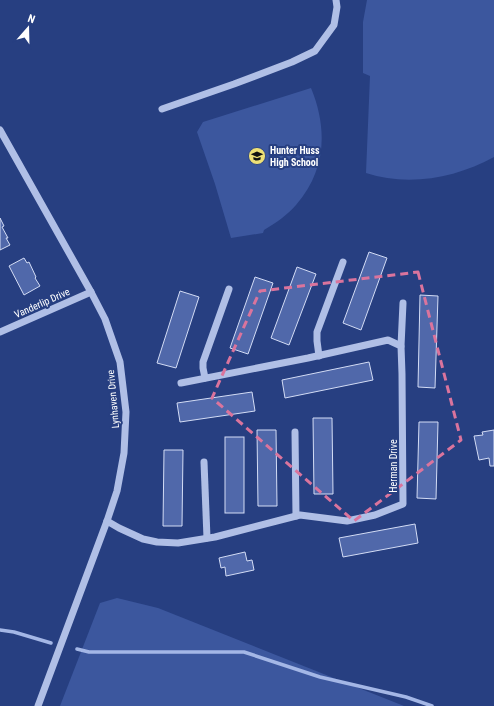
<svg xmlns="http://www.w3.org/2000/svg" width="494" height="706" viewBox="0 0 494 706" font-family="'Roboto Condensed',sans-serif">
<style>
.green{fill:#3c579e}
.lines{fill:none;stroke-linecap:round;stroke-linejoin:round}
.stream{stroke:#a4b7e6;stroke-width:3.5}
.building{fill:#5068aa;stroke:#d3dcf5}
.minor{stroke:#b0bfe6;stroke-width:7}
.marked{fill:none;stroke:#da749d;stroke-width:3;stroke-dasharray:8 5;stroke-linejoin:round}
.labels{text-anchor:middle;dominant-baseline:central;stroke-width:4;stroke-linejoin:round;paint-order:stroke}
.poi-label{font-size:10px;font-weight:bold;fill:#fff;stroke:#273f81;text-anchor:start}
.street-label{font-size:10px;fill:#fff;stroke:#273f81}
</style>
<rect width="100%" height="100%" fill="#273f81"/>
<g class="green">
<path d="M367 0H494V157C456 178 408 187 366 173L370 76 363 73V22Z"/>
<path d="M311 88C328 129 326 171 296 205 287 215 276 223 264 230L263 233 231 238 215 184 197 132 203 122Z"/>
<path d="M117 598 158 608 404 706H60L100 603Z"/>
</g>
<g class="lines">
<g class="stream">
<path d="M0 630 14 632 51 643"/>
<path d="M77 649 89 652H244L320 677 406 697 432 706"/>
</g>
</g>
<g class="building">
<path d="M0 218 4 226 2 227 8 238H6L10 245 0 250Z"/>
<path d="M369 252 387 258 361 330 343 323Z"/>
<path d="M24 258 27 263 29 262 36 277 35 278 40 286 24 295 9 266Z"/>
<path d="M297 267 316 274 289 345 271 338Z"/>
<path d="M255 277 273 283 248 354 230 348Z"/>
<path d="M180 291 199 297 176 368 157 363Z"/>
<path d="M420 295 438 296 435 388 418 387Z"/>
<path d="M369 362 373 380 285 398 282 380Z"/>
<path d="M252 392 255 411 180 422 177 403Z"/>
<path d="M313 418H332L333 494H314Z"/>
<path d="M419 422H438L436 499 417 498Z"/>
<path d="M257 430H276L277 506H258Z"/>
<path d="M494 430V466H490L489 458 479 460 474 436 483 435 482 432Z"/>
<rect x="225" y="437" width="19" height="76"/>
<path d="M164 450H183L182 526H163Z"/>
<path d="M415 524 418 543 343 557 339 538Z"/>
<path d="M245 552 247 561 252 560 254 570 226 576 225 567 221 568 219 558Z"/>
</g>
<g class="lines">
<g class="minor">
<path d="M162 109 234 84 292 62 315 51 334 25 337 7 336 0"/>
<path d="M0 130 91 292 105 319 120 362 126 412 124 453 117 491 107 521 38 706"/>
<path d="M0 332 91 292"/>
<path d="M401 346 403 303"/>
<path d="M319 356 317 341V332L343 262"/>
<path d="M205 378 203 368V362L229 289"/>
<path d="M295 432 296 516"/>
<path d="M204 462 207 538"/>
<path d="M107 521 119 528 143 539 157 542 178 543 215 537 300 515 347 521 375 515 403 504 402 374 401 346 388 340 308 358 181 383"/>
</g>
</g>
<path class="marked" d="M418 272 461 440 354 521 212 398 260 291Z"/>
<defs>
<g id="school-disc" transform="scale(0.9)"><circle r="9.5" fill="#eee076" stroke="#273f81"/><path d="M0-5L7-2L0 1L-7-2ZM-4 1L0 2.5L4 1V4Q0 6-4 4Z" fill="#111"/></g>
</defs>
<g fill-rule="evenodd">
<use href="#school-disc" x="257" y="156"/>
</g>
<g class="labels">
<g class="poi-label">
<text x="270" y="150">Hunter Huss<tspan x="270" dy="12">High School</tspan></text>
</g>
<g class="street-label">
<text transform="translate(42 303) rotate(-24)">Vanderlip Drive</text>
<text transform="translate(113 399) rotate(-95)">Lynhaven Drive</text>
<text transform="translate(393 466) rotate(-90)">Herman Drive</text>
</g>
</g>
<g transform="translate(28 28) rotate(20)" stroke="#273f81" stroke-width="3" paint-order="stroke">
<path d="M0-3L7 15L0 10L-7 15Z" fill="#ffffff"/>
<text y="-6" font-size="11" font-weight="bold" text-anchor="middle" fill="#ffffff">N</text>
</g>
</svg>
